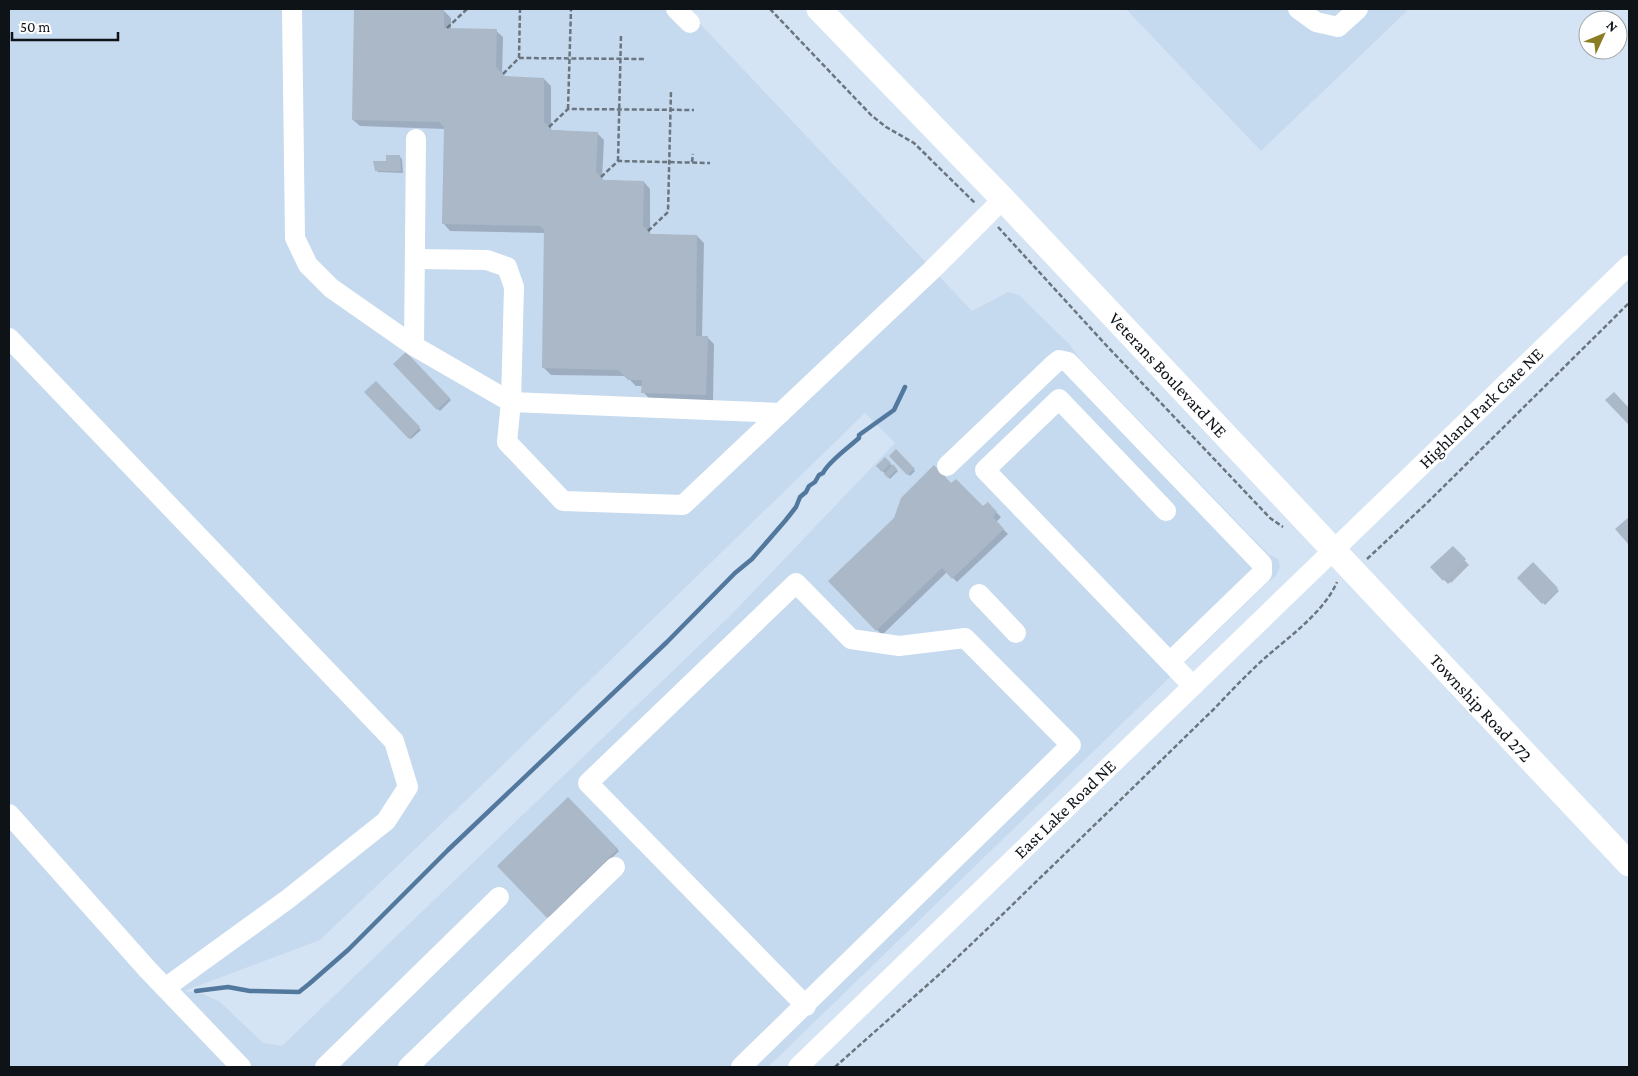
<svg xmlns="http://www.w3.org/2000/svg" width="1638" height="1076" viewBox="0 0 1638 1076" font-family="'Crimson Pro',serif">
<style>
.built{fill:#c5d9ef;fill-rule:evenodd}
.shadow{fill:#0003}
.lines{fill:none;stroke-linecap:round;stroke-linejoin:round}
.stream{stroke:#52789e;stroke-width:4.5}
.building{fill:#aab8c7}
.path{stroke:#6b757f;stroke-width:2.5;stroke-dasharray:5 2.5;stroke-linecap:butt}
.minor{stroke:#fff;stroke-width:20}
.major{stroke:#fff;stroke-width:25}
.labels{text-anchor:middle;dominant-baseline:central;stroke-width:4;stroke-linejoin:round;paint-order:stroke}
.street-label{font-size:18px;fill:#0e1318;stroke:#fff}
</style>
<rect width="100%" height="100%" fill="#d5e4f4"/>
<g class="built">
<path d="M9 9H686L972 311 1008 292 1019 295 1069 344 1081 360 1267 553 1278 559 1280 567 1276 576 1267 583 768 1067H9ZM865 413 895 443 731 615 282 1046 263 1043 220 1002 203 994 184 991 320 940 482 785Z"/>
<path d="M1126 9H1409L1261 151Z"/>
</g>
<g class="shadow">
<path d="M355 9 444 11 451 18V29L496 31 503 37 502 75 504 77 544 79 551 86V130L597 133 604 140 602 180 644 182 650 189V234L697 236 704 243 702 337H707L714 344 713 401 650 399 643 392V386H636L626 376 551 375 544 368 545 233 450 231 444 224 445 129 360 126 353 120Z"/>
<path d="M400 157 402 159 403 173 378 172 376 170Z"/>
<path d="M406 354 451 400 440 411 395 364Z"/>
<path d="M376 383 421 430 411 439 366 392Z"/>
<path d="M896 451 915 471 910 476 891 456Z"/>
<path d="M885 459 898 471 890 479 878 466Z"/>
<path d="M951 485 983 508H992L1001 517 996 522 1008 534 957 582 947 572 882 635 830 581Z"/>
<path d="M1453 548 1469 565 1451 583 1450 582 1448 584 1432 567Z"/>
<path d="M1533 564 1559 591 1545 605 1518 578Z"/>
<path d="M568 799 619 851 550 918 499 866Z"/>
</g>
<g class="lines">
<path class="stream" d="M196 991 228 987 250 991 299 992 309 984 348 950 448 850 667 642 735 573 752 559 785 521 796 507 800 497 806 492 809 486 815 482 819 475 823 473C828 462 849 447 859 438V435L894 410 905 387"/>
</g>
<g class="building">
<path d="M354 9 444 10V28L497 29 496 67 505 76 544 78V122L552 130 598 132 596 172 604 180 644 181 643 226 651 234 697 235 696 336H708L706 395 641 393 642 380H628L618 370 542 368 544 230 540 226 442 224 444 127 439 122 352 120Z"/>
<path d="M386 155H400L401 171H375L373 161H386Z"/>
<path d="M406 352 450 398 437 410 393 364Z"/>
<path d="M376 381 420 427 409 439 364 392Z"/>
<path d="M1614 392 1629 408V425L1605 400Z"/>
<path d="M896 449 915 469 907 475 889 456Z"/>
<path d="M885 457 891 463 882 472 876 466Z"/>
<path d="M893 464 897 469 888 478 884 474Z"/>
<path d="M934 465 951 483 956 479 983 506 988 502 997 512 993 517 1004 529 952 579 942 568 876 631 828 581 894 518 901 498Z"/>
<path d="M1629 517V545L1615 529Z"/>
<path d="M1453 546 1466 559 1446 579 1445 578 1443 581 1430 567Z"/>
<path d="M1533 562 1558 588 1542 604 1517 578Z"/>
<path d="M568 797 618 849 547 918 497 866Z"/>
</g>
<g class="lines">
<g class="path">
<path d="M770 9 871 115 886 127 914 143 975 203"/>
<path d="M447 28 467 9"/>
<path d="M519 58 520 9"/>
<path d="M503 74 519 58 646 59"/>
<path d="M568 109 571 9"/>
<path d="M549 127 568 109 694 110"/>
<path d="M618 161 621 35"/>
<path d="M692 162 693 154"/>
<path d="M601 177 618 161 710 163"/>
<path d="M998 227 1105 344 1270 518 1283 527"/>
<path d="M648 231 668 212 671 90"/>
<path d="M1367 559 1427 503 1629 303"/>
<path d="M835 1067 942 972 1005 912 1214 709C1231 691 1248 673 1266 657 1290 636 1324 612 1337 582"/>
</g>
<g class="minor">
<path d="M292 9 295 238 308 265 331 288 414 346"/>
<path d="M676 9 690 23"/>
<path d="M1298 9 1316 22 1338 27 1358 9"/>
<path d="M416 139 414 346 511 402 507 442 563 501 683 505 933 269 1003 199"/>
<path d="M415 259 487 260 507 267 514 287 511 402 781 413"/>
<path d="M9 338 394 741 408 787 386 821 288 899 165 988"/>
<path d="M947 466 1054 364 1059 360 1068 362 1262 564V573L1170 662"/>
<path d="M1166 511 1059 399 985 470 1193 686"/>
<path d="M979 594 1016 633"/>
<path d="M9 814 148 970 241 1067"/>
<path d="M325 1067 499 897"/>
<path d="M408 1067 615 867"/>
<path d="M741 1067 1071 745 965 638 899 646 851 639 796 583 588 783 806 1006"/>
<path d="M798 1067 1629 265"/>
</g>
<path class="major" d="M819 9 1003 199 1629 864"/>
</g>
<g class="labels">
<g class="street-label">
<text transform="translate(1168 375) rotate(47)">Veterans Boulevard NE</text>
<text transform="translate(1481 408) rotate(-44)">Highland Park Gate NE</text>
<text transform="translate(1481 708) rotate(47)">Township Road 272</text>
<text transform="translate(1065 809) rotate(-44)">East Lake Road NE</text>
</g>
</g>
<rect width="1638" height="1076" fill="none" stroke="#0e1318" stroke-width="20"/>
<g transform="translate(1603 35) rotate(46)"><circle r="24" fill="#ffffff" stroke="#9fa1a3"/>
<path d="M0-4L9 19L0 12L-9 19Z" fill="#8b7d23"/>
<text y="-8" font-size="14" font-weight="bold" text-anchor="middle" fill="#0e1318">N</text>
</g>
<path d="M12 32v8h106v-8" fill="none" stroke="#0e1318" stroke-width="2.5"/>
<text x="20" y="32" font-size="15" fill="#0e1318" stroke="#ffffff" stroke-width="4" paint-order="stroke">50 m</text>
</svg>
